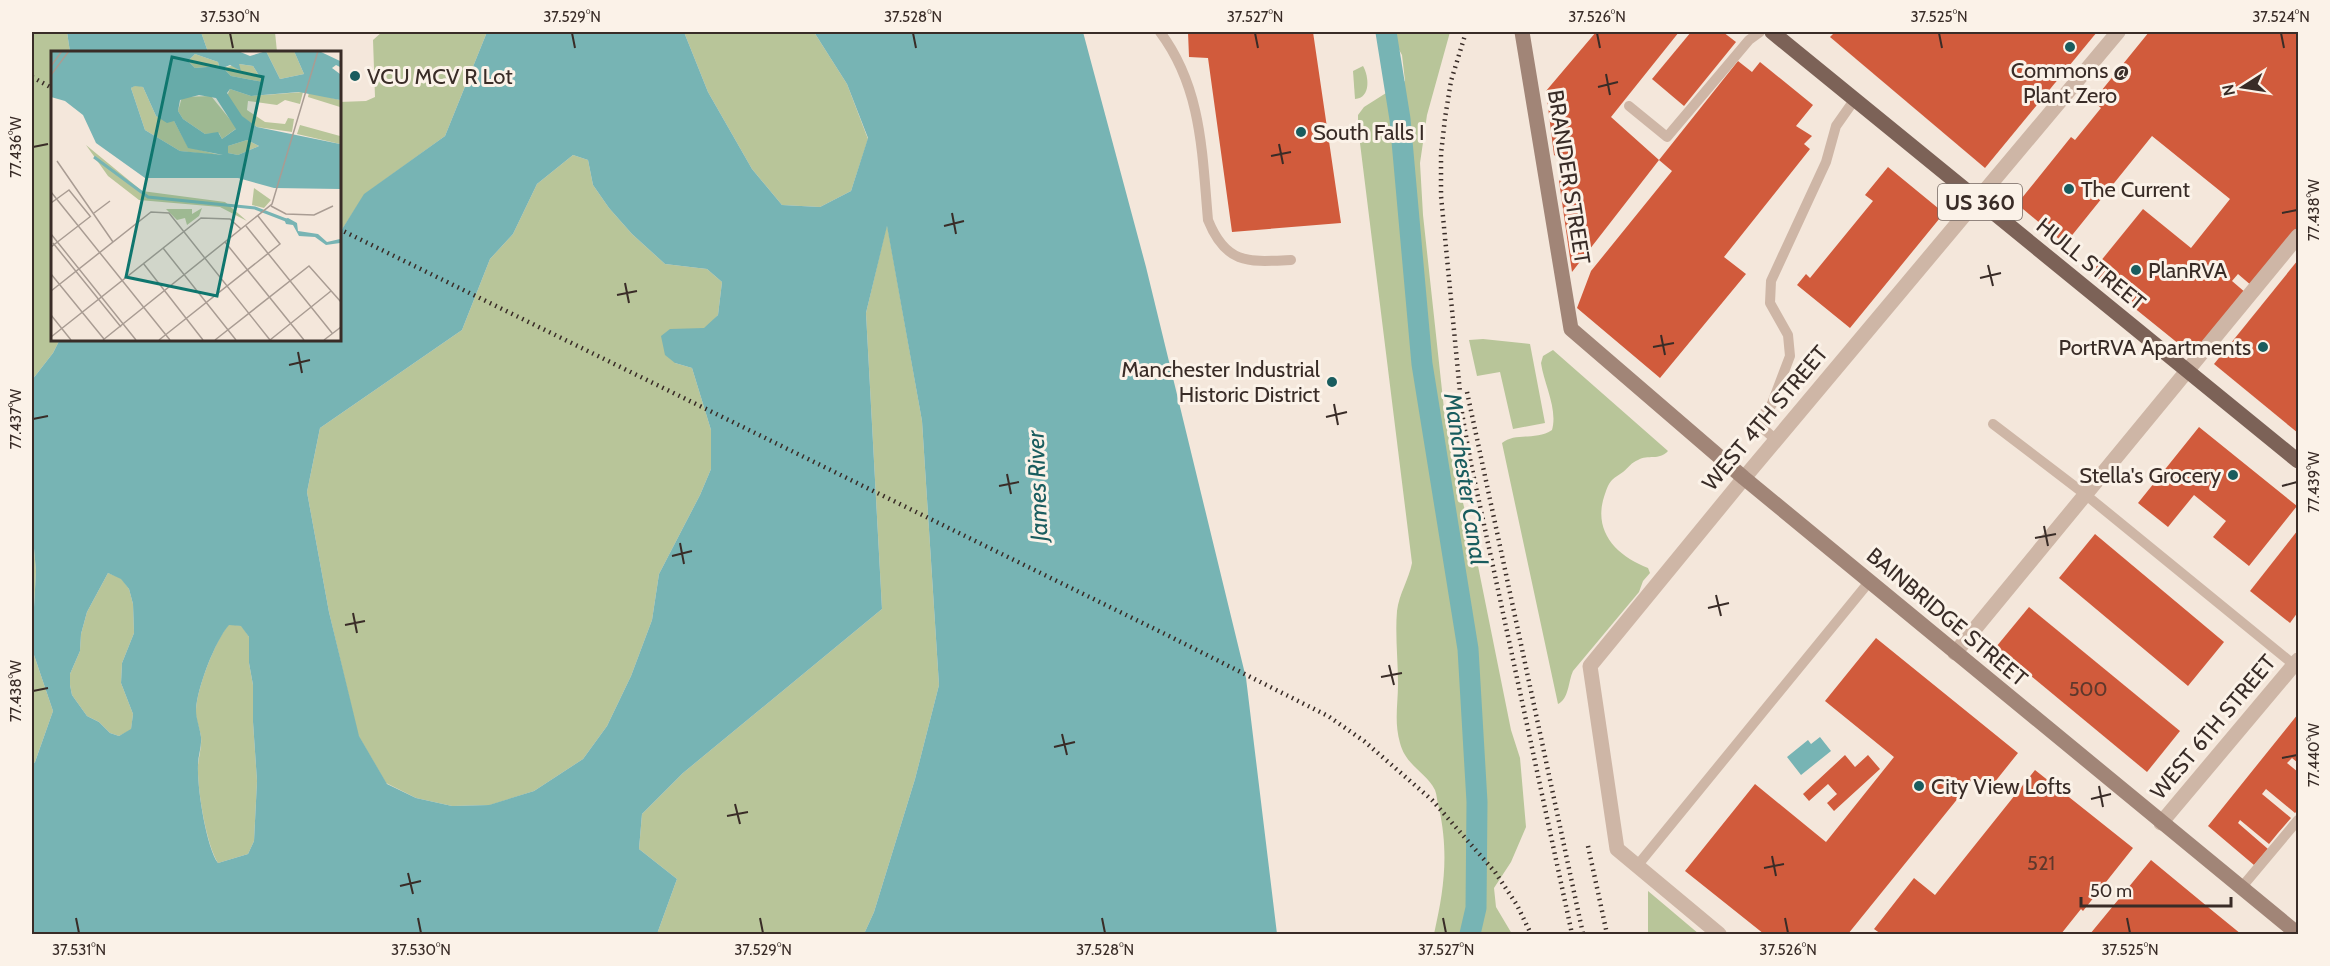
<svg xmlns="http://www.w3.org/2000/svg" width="2330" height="966" viewBox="0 0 2330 966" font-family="Cabin,sans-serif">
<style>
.green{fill:#b8c599}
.water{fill:#77b4b4;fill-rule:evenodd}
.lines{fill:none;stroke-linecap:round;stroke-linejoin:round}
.canal{stroke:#77b4b4;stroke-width:21}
.building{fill:#d15b3c}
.lane{stroke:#ceb6a6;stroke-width:10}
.street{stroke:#ceb6a6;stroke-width:15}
.secondary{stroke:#a18577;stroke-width:15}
.primary{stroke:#7c6257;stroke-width:15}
.rail{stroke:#392c27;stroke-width:4.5;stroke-dasharray:1.5 4.5;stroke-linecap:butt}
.ticks{fill:none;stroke:#392c27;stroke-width:2}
.poi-dot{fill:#195c5e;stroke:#fbf2e8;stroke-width:2}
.labels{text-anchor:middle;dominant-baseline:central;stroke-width:6;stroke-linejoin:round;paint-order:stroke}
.number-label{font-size:20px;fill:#5f382c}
.shield{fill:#fbf2e8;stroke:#736761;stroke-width:1.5}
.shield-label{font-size:21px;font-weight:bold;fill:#392c27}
.poi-label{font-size:22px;fill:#392c27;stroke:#fbf2e8;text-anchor:start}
.street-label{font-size:22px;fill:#392c27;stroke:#fbf2e8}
.water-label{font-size:24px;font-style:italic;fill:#195c5e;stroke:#fbf2e8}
.inset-river{fill:none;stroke:#77b4b4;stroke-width:3}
.inset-road{fill:none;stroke:#a99c93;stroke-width:1.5}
.view{fill:#0f766e;fill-opacity:0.15;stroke:#0f766e;stroke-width:3}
.inset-edge{fill:none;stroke:#392c27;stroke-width:3}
.neatline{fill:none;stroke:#392c27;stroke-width:2}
.ticks-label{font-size:15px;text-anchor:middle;fill:#392c27}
</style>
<rect width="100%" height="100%" fill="#f4e7db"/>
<g class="green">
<path d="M32 32H67L70 52H52V339H60L53 353 32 380Z"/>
<path d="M201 32H275L277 52H208Z"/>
<path d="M382 32H487L445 136 365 194 339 234V102L366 101 375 97 373 40Z"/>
<path d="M684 32H814L847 84 868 139 851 191 820 207 782 205 752 169 708 92Z"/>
<path d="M1392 32H1450L1427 115 1420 163 1423 215 1445 418 1454 466 1476 556 1511 730 1520 758 1526 827 1511 862 1494 888 1496 907 1512 934H1434C1444 890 1449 854 1439 808 1437 802 1437 795 1435 790 1426 772 1406 766 1400 743 1394 722 1398 704 1398 684 1398 660 1395 634 1397 611 1399 594 1409 579 1412 563L1358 127V115L1364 107 1405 81 1402 55 1393 39Z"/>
<path d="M1363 66C1369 76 1371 98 1355 99L1353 71Z"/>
<path d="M573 155 588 160 593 185 609 208 632 234 665 264 707 269 722 282 718 315 675 363 692 368 711 430V469L700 495 659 574 652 620 631 676 607 726 583 759 534 791 490 805 452 806 416 798 386 783 358 735 329 612 307 492 320 428 462 330 490 259 513 234 537 184Z"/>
<path d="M887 224 922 421 939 685 915 779 874 912 864 934H657L677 879 639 849 642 814 683 773 882 609 866 313Z"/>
<path d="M1483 339 1530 344 1545 423 1513 429 1500 372 1477 376 1469 340Z"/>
<path d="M1553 350 1668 451C1659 461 1648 454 1638 460 1632 462 1628 468 1623 472 1620 474 1615 477 1612 480 1608 484 1606 491 1604 497 1593 532 1617 556 1648 568L1650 573 1643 581 1639 592 1573 671C1568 682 1569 699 1558 704L1502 443C1515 432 1536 441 1552 430 1558 409 1544 384 1541 363L1543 356Z"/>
<path d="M32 526 36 571 34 607V655L53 711 35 762 32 765Z"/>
<path d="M108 573 121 578 129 589 133 604 134 633 122 663 121 683 133 714 131 730 119 736 110 733 99 722 87 716 72 695 70 685V674L80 651 81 634 87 612Z"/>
<path d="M229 624 242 626 249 637V663L253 685V722L257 781 254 841 248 854 218 863C206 844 197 788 198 765 199 755 202 746 201 737 200 728 195 719 196 710 197 688 215 641 229 624Z"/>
<path d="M1648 891 1699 934H1648Z"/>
</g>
<g class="water">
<path d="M67 32H201L208 52H70Z"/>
<path d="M487 32H684L708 92 752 169 782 205 820 207 851 191 868 138 847 84 814 32H1083L1146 267 1246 678 1277 934H864L874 912 915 779 939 685 922 421 887 226 866 313 882 609 683 773 642 814 639 849 677 879 657 934H32V765L35 762 53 711 34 655V607L36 571 32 526V380L53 353 60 339H339V234L364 194 445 136ZM573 155 588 160 593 185 609 208 632 234 665 264 707 269 722 282 718 315 704 328 670 329 661 336 665 355 675 363 692 368 711 430V469L700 495 659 574 652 620 631 676 607 726 583 759 534 791 489 805 452 806 416 798 387 784 359 736 329 612 307 492 320 428 462 330 490 259 513 234 537 184ZM108 573 121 579 129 589 133 604 134 633 122 663 121 683 133 714 131 729 119 736 110 733 99 722 87 716 72 695 70 685V674L80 651 81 634 87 612ZM229 625 241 626 249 637V663L253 685V722L257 781 254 841 248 854 218 863C206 846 197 787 198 765 198 756 202 746 201 737 200 728 196 719 196 710 197 688 215 641 229 625Z"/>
<path d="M1820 737 1831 751 1801 775 1787 757 1808 740 1811 744Z"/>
</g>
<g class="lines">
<path class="canal" d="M1386 32 1400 119 1422 364 1468 649 1477 802 1476 908 1470 934"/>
</g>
<g class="building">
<path d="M1188 32H1313L1341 223 1232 232 1208 58 1189 57Z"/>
<path d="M1596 32H1679L1611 117 1659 160 1738 61 1752 72 1760 62 1813 105 1796 126 1812 136 1804 144 1810 149 1724 257 1746 274 1660 378 1577 308 1591 271 1672 171 1659 160 1572 272 1559 181 1571 166 1554 155 1546 91Z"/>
<path d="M1691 32H1723L1736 42 1684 106 1652 79Z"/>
<path d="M1835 32H2097L1985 168 1830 37Z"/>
<path d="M2149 32H2298V228L2252 286 2238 274 2232 281 2246 293 2195 357 2091 273 2143 209 2191 248 2230 199 2152 136 2065 244 2017 204 2071 137 2075 140 2101 108 2093 101Z"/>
<path d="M1888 167 1944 213 1850 328 1797 285 1806 274 1810 278 1873 201 1865 195Z"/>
<path d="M2298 260V433L2214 364Z"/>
<path d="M2199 427 2297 506 2249 566 2213 537 2226 521 2194 495 2168 527 2138 503Z"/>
<path d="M2298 530V612L2290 623 2250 591Z"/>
<path d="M2095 534 2224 642 2188 686 2059 578Z"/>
<path d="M2029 607 2180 731 2147 772 1996 647Z"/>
<path d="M1876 638 2018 753 1990 788 1976 776 1848 934H1764L1685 871 1755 784 1826 842 1894 757 1825 701Z"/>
<path d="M2298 714V763L2292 758 2287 763 2298 772V810L2295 813 2266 789 2262 794 2291 818 2278 833 2269 844 2240 820 2238 823 2268 849 2254 865 2208 826Z"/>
<path d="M1845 755 1855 767 1868 755 1880 769 1834 811 1827 803 1837 794 1828 784 1809 801 1803 794Z"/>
<path d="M2035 770 2133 848 2083 911 2081 909 2061 934H1881L1874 929 1914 878 1935 895Z"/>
<path d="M2151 860 2214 912 2241 934H2090Z"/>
</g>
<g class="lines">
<g class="lane">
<path d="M1160 32C1202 88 1202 153 1208 220 1226 265 1249 262 1291 260"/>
<path d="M1629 106 1667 137 1749 40 1760 32"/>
<path d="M1993 424 2086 495 2298 668"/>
<path d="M1776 440 1756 422 1771 406 1790 356 1788 335 1770 303 1771 281 1826 162 1836 126 1855 99"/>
<path d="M1637 866 1869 582"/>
<path d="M2241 888 2298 820"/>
</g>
<g class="street">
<path d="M1955 653 2298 236"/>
<path d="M2161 823 2298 660"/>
<path d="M1719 934 1617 849 1590 666 1744 478 2118 32"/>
</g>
<path class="secondary" d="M1522 32 1571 329 1744 478 2298 934"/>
<path class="primary" d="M1772 32 2298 461"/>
<g class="rail">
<path d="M1466 32 1451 81 1445 118 1441 154V196L1462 413 1471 464 1572 934"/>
<path d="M32 77 52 88"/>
<path d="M339 229 1169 636 1328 716 1364 741 1432 800 1495 872 1517 905 1531 934"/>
<path d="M1467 392 1583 934"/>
<path d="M1588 846 1607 934"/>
</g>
</g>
<path class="ticks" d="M230 33 233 48M572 33 575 48M913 33 916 48M1255 33 1258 48M1597 33 1600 48M1939 33 1942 48M2281 33 2284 48M1606 74 1610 95M1598 87 1618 82M1279 144 1283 164M33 147 48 144M1271 156 1291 152M952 213 956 234M2282 213 2297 210M944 226 964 221M1988 265 1993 286M1980 278 2001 273M625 283 629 303M617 295 637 291M1661 335 1665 355M1653 347 1674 343M298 352 302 373M289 365 310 360M1334 404 1338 425M1326 417 1347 412M33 419 48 416M1007 474 1011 494M999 486 1019 482M2282 486 2297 482M2044 526 2048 546M2035 538 2056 534M680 543 684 564M672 556 692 551M1716 595 1721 616M1708 608 1729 603M353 613 357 633M345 625 365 621M1389 665 1394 685M1381 677 1402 673M33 691 48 688M1062 734 1067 755M1054 747 1075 742M2282 758 2297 755M2099 786 2103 807M2091 799 2111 794M735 804 740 824M727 816 748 812M1772 856 1776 876M1764 868 1784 864M408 873 413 894M400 886 421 881M76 918 79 933M418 918 421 933M760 918 763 933M1102 918 1105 933M1443 918 1446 933M1785 918 1788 933M2127 918 2130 933"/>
<g class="poi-dot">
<circle cx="2070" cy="47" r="6"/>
<circle cx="355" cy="76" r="6"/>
<circle cx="1301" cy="132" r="6"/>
<circle cx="2069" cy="189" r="6"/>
<circle cx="2136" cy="270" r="6"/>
<circle cx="2263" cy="347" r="6"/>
<circle cx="1332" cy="382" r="6"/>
<circle cx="2233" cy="475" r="6"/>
<circle cx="1919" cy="786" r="6"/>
</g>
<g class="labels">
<g class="number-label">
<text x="2088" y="689">500</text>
<text x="2041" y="863">521</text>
</g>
<rect class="shield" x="1938" y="184" width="84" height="36" rx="4.5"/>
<g class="shield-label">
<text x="1980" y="202">US 360</text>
</g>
<g class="poi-label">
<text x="2070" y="70" text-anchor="middle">Commons @<tspan x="2070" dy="25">Plant Zero</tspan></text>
<text x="367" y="76">VCU MCV R Lot</text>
<text x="1313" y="132">South Falls I</text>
<text x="2081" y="189">The Current</text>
<text x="2148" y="270">PlanRVA</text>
<text x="2251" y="347" text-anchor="end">PortRVA Apartments</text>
<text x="1320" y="369" text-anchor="end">Manchester Industrial<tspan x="1320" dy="25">Historic District</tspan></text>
<text x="2221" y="475" text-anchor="end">Stella's Grocery</text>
<text x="1931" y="786">City View Lofts</text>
</g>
<g class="street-label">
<text transform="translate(1569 177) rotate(81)">BRANDER STREET</text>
<text transform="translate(2091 264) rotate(39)">HULL STREET</text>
<text transform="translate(1765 418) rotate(-50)">WEST 4TH STREET</text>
<text transform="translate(1947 617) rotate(40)">BAINBRIDGE STREET</text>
<text transform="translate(2213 727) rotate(-50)">WEST 6TH STREET</text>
</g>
<g class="water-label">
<text transform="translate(1466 479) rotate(81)">Manchester Canal</text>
<text transform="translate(1037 486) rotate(-92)">James River</text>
</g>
</g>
<g transform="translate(51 51)">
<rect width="290" height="290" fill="#f4e7db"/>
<path d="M215 0H243L253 23 229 28ZM144 3 167 11 168 15 144 17 137 10ZM188 13 202 15 212 31 180 25 172 17ZM85 34 92 36 105 65 123 70 137 96 173 105 129 100 94 79 80 37ZM179 38 200 45 252 41 249 53 234 49 226 54 197 50 196 59 214 71 234 73 237 67 243 68 241 81 206 76 190 65 176 45ZM258 41 289 49V56L257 46ZM160 45 186 77 171 88 168 82 154 83 132 68 127 60 131 46ZM249 74 289 85V93L246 83ZM196 89 208 95 187 104 177 102V95ZM35 94 91 140 174 151 196 170 169 156 88 149 57 125ZM203 137 220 149 213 157 201 154ZM151 157 148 165 136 174 134 167 126 169 115 158H141V163Z" fill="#b8c599"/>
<path d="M0 0H187L199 5 215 0 229 28 253 23 243 0H268L289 10V16L285 14 281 17 289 23V49L248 41 200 45 179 38 176 42 191 65 206 76 289 93V138L223 137 187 127H94L45 92 32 64 14 50 0 46ZM144 3 167 11 168 15 144 17 137 10ZM188 13 202 15 212 31 180 25 172 17 179 14 190 20ZM84 35 92 36 105 65 116 72 123 70 137 97 172 104 129 100 94 79 80 37ZM148 44 165 47 185 78 171 88 167 81 154 83 132 68 127 60 129 49ZM196 89 208 95 187 104 177 102V95ZM237 167 246 172 247 180 267 183 276 191 289 188V192L275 194 264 186 248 185 242 174 235 173 233 168Z" fill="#77b4b4" fill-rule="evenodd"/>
<path class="inset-river" d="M43 106 97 146 204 157 235 169"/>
<path class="inset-road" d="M0 15 11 0M0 24 18 0M6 110 62 191M0 141 119 289M0 152 18 139 39 165M220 155 235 163 263 164 282 155M43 162 59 150M195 175 281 282M0 183 85 289M174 191 253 289M2 192 70 276M0 196 40 165M112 197 185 289M92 212 152 289M0 223 53 288M0 240 100 161 118 162 219 289M0 264 20 289M0 286 150 167 179 168 190 178M52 289 221 153 267 0M108 289 229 193 207 165M164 289 258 215 290 251M219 289 280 240M273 289 290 276"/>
<path class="view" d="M121 6 212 26 166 245 75 226Z"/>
<rect width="290" height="290" class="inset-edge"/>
</g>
<rect width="2330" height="966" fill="none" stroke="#fbf2e8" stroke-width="66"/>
<g transform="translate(2243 87) rotate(258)" stroke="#fbf2e8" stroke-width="4.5" paint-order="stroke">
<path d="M0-4.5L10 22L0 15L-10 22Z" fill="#392c27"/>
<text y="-9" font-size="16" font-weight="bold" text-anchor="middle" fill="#392c27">N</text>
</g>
<path d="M2081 897v9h150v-9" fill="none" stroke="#392c27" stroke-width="3"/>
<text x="2090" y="897" font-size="18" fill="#392c27" stroke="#fbf2e8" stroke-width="4.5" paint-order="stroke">50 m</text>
<rect x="33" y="33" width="2264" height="900" class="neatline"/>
<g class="ticks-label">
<text x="230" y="22">37.530°N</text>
<text x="572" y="22">37.529°N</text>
<text x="913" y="22">37.528°N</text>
<text x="1255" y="22">37.527°N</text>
<text x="1597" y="22">37.526°N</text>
<text x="1939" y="22">37.525°N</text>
<text x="2281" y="22">37.524°N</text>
<text transform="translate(16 147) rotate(-90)" y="5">77.436°W</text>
<text transform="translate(2314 210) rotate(-90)" y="5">77.438°W</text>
<text transform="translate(16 419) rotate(-90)" y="5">77.437°W</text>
<text transform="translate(2314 482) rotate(-90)" y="5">77.439°W</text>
<text transform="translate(16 691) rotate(-90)" y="5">77.438°W</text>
<text transform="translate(2314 755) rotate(-90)" y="5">77.440°W</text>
<text x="79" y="955">37.531°N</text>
<text x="421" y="955">37.530°N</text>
<text x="763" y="955">37.529°N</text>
<text x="1105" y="955">37.528°N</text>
<text x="1446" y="955">37.527°N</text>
<text x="1788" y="955">37.526°N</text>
<text x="2130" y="955">37.525°N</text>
</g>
</svg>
